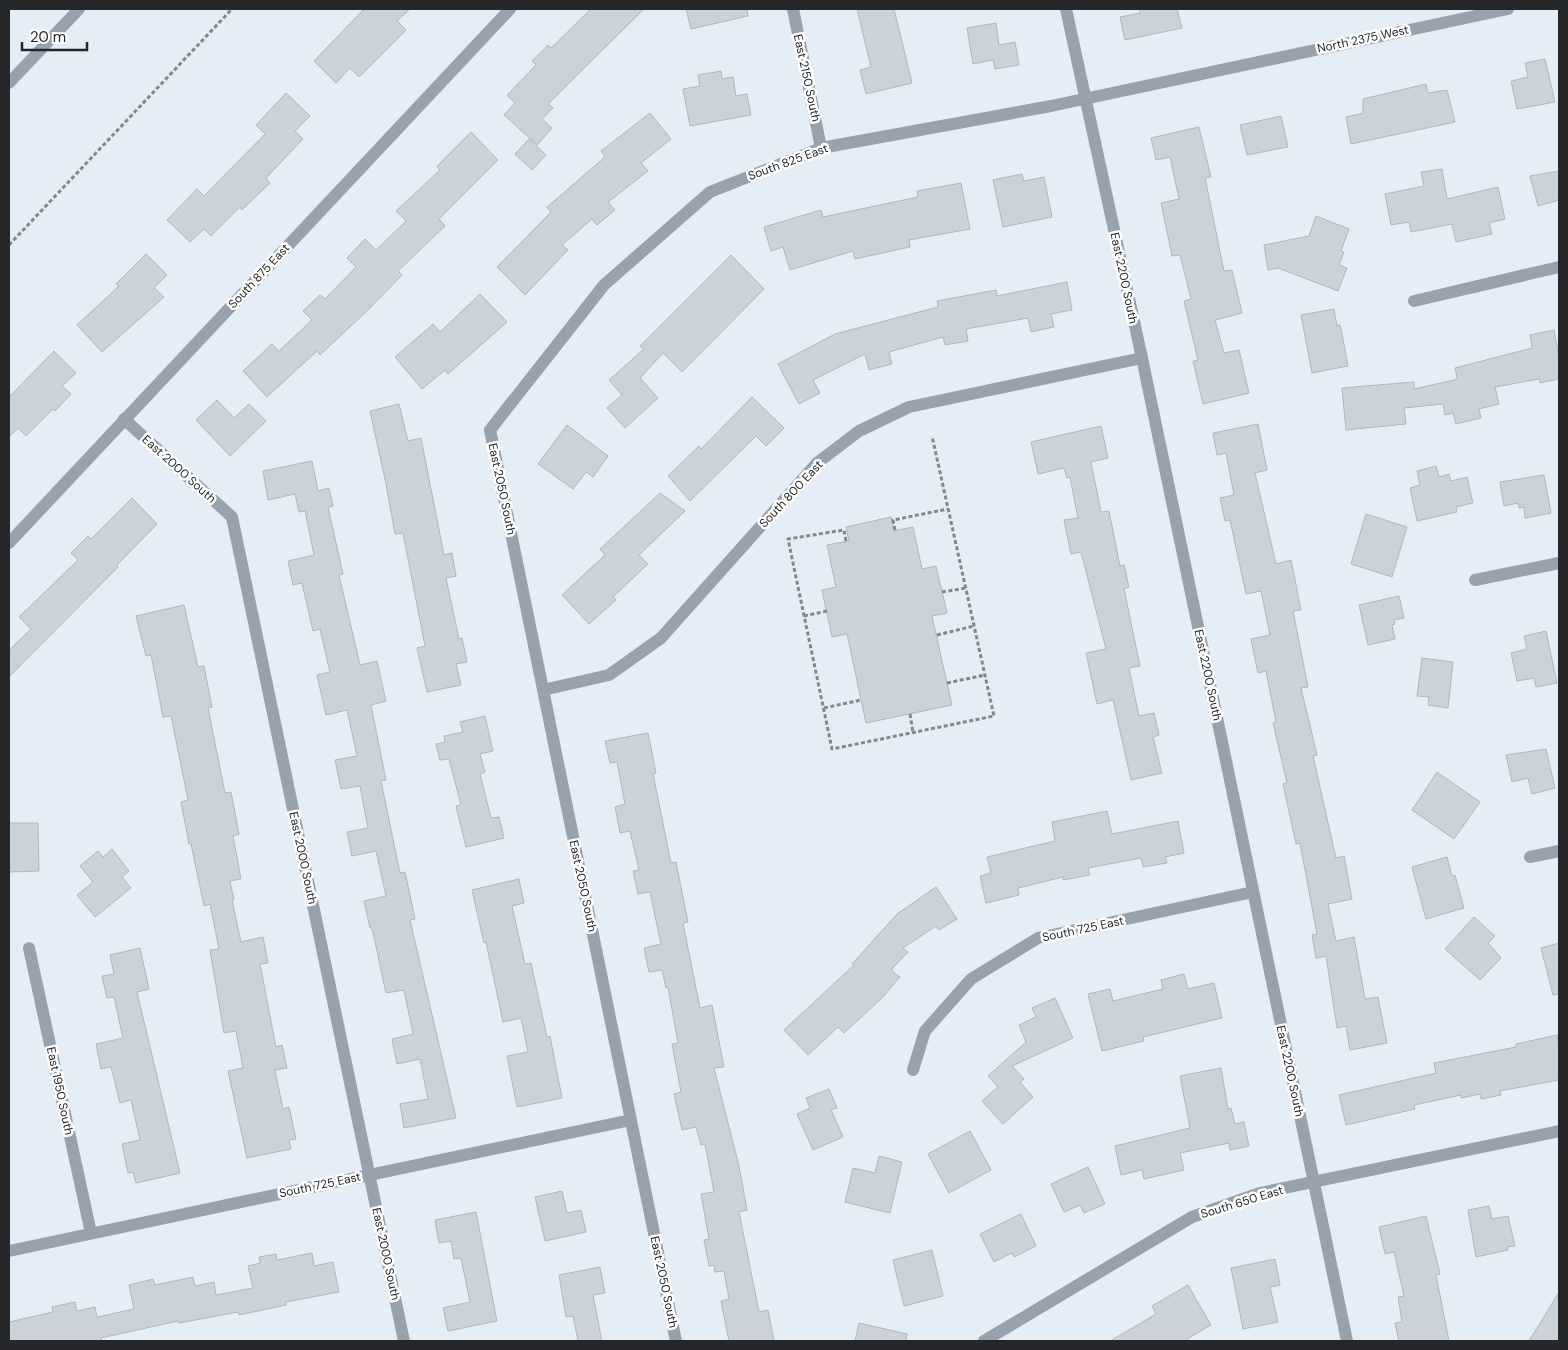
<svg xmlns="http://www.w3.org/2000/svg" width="1568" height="1350" viewBox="0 0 1568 1350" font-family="'DM Sans',sans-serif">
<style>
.building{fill:#cbd2da;stroke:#b0b7c0}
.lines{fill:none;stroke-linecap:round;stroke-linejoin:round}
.path{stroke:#83888e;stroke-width:3;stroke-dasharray:4 2.5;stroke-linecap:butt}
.street{stroke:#97a2ae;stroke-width:12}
.labels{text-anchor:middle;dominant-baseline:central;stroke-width:5;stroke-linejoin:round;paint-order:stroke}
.street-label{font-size:12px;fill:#25272b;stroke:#fff}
</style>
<rect width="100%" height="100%" fill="#e5edf6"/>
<g class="building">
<path d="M364 9H410L397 21 406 30 359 77 350 68 336 83 314 61Z"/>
<path d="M591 9H644L548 104 553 108 542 119 552 128 537 145 504 115 515 103 507 95 536 65 532 61 548 45 551 48Z"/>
<path d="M686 9H747L748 16 691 29Z"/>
<path d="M857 9H894L912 83 866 94 860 70 871 67Z"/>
<path d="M1140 9H1177L1182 28 1125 40 1120 17 1140 13Z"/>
<path d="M996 23 999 45 1015 42 1019 65 995 69 993 60 973 64 967 28Z"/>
<path d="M1545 59 1555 102 1517 109 1511 81 1528 77 1525 63Z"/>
<path d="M721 71 722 79 733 77 736 96 747 94 751 115 690 126 683 89 700 86 698 75Z"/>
<path d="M1426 84 1428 93 1447 90 1455 122 1351 144 1346 117 1363 113V99Z"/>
<path d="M286 93 310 116 295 131 303 139 266 178 270 183 242 210 240 207 211 236 204 229 190 242 167 220 197 189 204 196 265 134 256 125Z"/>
<path d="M650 113 671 139 641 163 648 171 608 202 615 210 597 225 592 219 562 245 568 250 525 295 497 267 551 212 547 207 605 157 601 151Z"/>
<path d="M1281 116 1288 147 1247 155 1240 125Z"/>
<path d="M1199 127 1211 177 1205 178 1224 271 1232 270 1242 313 1215 320 1224 353 1239 350 1249 393 1203 404 1193 361 1198 360 1184 301 1191 299 1180 255 1172 256 1161 203 1179 199 1170 157 1156 160 1151 138Z"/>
<path d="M471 132 498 160 439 219 445 226 398 271 402 275 369 309 320 355 317 351 267 397 243 371 272 344 279 351 312 320 303 311 320 295 325 299 356 267 347 258 365 239 376 250 406 221 396 211 440 170 437 166Z"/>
<path d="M529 139 546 155 532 170 515 154Z"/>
<path d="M1442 169 1447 199 1498 187 1505 219 1489 223 1492 234 1456 242 1452 224 1411 232 1409 222 1391 225 1385 194 1424 186 1421 172Z"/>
<path d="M1559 171V200L1538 206 1530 176Z"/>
<path d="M1022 174 1024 181 1044 177 1052 217 1003 227 993 180Z"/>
<path d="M961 183 970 229 909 240 910 247 855 259 853 251 790 270 783 247 771 251 764 227 821 210 823 217 918 197 917 191Z"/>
<path d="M1316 216 1349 229 1341 251 1344 252 1339 265 1347 268 1338 291 1278 268 1268 270 1264 245 1309 236Z"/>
<path d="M146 254 167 275 154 288 164 297 102 352 77 325 119 286 116 284Z"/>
<path d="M731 255 764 289 682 372 663 353 640 378 658 398 625 428 607 408 622 395 609 380 644 349 640 346Z"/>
<path d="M1067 282 1072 310 1051 314 1054 327 1031 332 1028 318 966 329 968 341 945 345 943 337 889 352 892 364 869 370 865 354 813 380 820 393 799 404 778 364 835 334 938 307 937 301 996 290 997 296Z"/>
<path d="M480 294 507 322 448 374 445 370 422 389 395 357 433 324 440 332Z"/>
<path d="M1334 309 1337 326 1340 325 1342 334 1348 366 1312 373 1301 315Z"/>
<path d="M1554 330 1559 357V379L1540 383 1539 379 1495 387 1499 404 1479 409 1481 418 1456 424 1453 413 1445 415 1443 404 1404 408 1406 424 1346 430 1342 388 1414 382V389L1454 380 1457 378 1455 368 1532 348 1530 335Z"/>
<path d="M54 351 76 373 62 386 71 394 55 411 53 409 26 436 18 428 9 437V397Z"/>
<path d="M752 397 784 428 766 446 756 436 690 501 668 476 699 446 701 449Z"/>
<path d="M217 400 234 418 249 404 266 421 230 456 196 420Z"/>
<path d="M399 404 408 441 421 438 444 555 452 553 456 576 446 578 459 639 462 638 467 662 456 664 461 685 427 692 417 648 425 646 403 533 395 534 386 484 370 411Z"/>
<path d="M1258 424 1267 470 1255 473 1276 564 1291 560 1301 610 1293 611 1308 687 1301 688 1317 755 1313 756 1336 858 1344 856 1352 899 1328 904 1336 941 1354 937 1365 999 1378 997 1387 1043 1350 1050 1346 1026 1337 1028 1326 956 1316 958 1312 935 1317 934 1300 843 1296 844 1283 784 1287 783 1273 723 1276 722 1266 671 1258 673 1251 639 1270 635 1261 591 1246 594 1230 520 1225 521 1220 498 1234 495 1226 453 1217 455 1213 433Z"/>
<path d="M567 425 608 456 593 477 586 472 573 489 538 464Z"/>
<path d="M1101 426 1108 458 1091 462 1101 512 1109 511 1120 566 1124 565 1129 587 1124 589 1140 666 1129 668 1139 716 1154 713 1159 735 1153 737 1162 773 1131 780 1113 700 1097 704 1086 653 1106 649 1081 552 1071 554 1064 520 1078 518 1070 477 1067 478 1064 468 1038 474 1031 442Z"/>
<path d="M312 461 318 491 329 488 333 506 328 507 343 574 339 575 360 665 377 661 386 701 371 705 386 780 381 781 400 873 405 872 415 919 410 920 456 1118 404 1128 400 1104 428 1099 420 1059 397 1064 392 1039 413 1034 404 990 386 993 372 928H370L364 901 386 896 376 851 352 856 347 832 368 828 360 786 341 789 335 760 357 756 347 710 326 715 317 675 330 672 320 629 313 631 302 583 293 585 288 561 314 555 305 511 299 512 295 494 268 500 263 471Z"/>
<path d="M1436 466 1439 477 1449 474 1451 481 1467 477 1473 503 1456 507 1457 512 1417 521 1410 488 1420 485 1417 471Z"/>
<path d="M1544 475 1551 513 1525 518 1524 507 1519 508 1518 503 1504 506 1500 482Z"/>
<path d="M660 493 685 511 639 555 648 564 613 597 616 600 589 624 562 595 605 555 600 549Z"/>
<path d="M132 498 157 524 117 565 118 567 9 677V650L31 629 19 617 78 560 71 553 88 536 91 539Z"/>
<path d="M1366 514 1407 527 1392 577 1351 564Z"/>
<path d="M891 517 894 531 913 527 922 569 936 566 947 613 932 616 952 705 866 723 847 634 832 637 822 590 836 587 827 545 849 541 846 527Z"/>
<path d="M1399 596 1404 618 1394 620 1395 624 1392 625 1395 639 1368 645 1359 605Z"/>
<path d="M184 605 198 667 204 666 212 707 208 708 225 793 231 792 239 834 233 836 241 879 230 881 234 900H232L241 942 263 937 268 963 260 964 276 1047 282 1045 287 1068 275 1070 283 1109 289 1107 296 1139 289 1140 291 1149 247 1158 228 1071 243 1068 236 1031 224 1033 210 950 219 949 210 904 204 906 191 844H189L181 802 188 800 171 716 163 717 151 655 146 656 136 616Z"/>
<path d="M1546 631 1557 683 1536 687 1534 678 1517 681 1511 653 1527 649 1524 636Z"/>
<path d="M1422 658 1453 662 1448 708 1428 705 1429 697 1417 696Z"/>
<path d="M485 716 493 751 480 754 485 772 480 774 491 818 499 817 504 838 466 847 456 806 461 805 449 759 440 760 436 744 445 742 444 736 463 732 460 722Z"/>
<path d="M648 733 656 773 653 774 671 863 676 862 688 922 683 923 700 1008 712 1005 724 1067 714 1068 739 1166 747 1210 739 1212 759 1312 768 1310 774 1341H729L721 1301 729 1299 724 1271 715 1272 714 1265 709 1266 704 1240 709 1239 701 1194 714 1192 705 1144 701 1145 696 1127 682 1130 674 1094 681 1092 672 1044 678 1043 668 987 666 988 662 970 649 972 644 948 661 944 650 892 638 894 633 871 639 870 630 831 620 833 615 807 625 804 617 762 610 763 605 741Z"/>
<path d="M1546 749 1555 788 1532 794 1528 778 1512 782 1506 755Z"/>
<path d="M1437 772 1480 802 1454 839 1412 810Z"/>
<path d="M1107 811 1112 834 1178 821 1184 853 1165 857 1167 863 1143 867 1141 858 1088 868 1090 875 1063 880V877L1018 888 1019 895 986 903 980 876 991 873 987 857 1055 841 1052 822Z"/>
<path d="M9 823H38L39 871 9 872Z"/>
<path d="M112 849 129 871 122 877 131 888 95 917 77 895 93 882 80 866 98 851 103 857Z"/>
<path d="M1447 857 1452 876 1455 875 1464 908 1426 919 1412 867Z"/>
<path d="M519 879 524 903 512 906 525 964 531 963 547 1037 550 1036 562 1098 517 1107 507 1056 528 1052 521 1018 503 1022 486 942 484 943 472 890Z"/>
<path d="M936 887 957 919 939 930 936 926 903 948 908 952 891 970 900 977 882 998 844 1033 838 1027 808 1055 784 1030 854 965 852 964 897 914Z"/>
<path d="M1474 917 1495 936 1488 943 1501 958 1480 980 1445 949Z"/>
<path d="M1559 943V994L1553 995 1541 948Z"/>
<path d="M140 948 149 989 137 992 180 1173 136 1183 133 1172 128 1173 122 1144 140 1140 131 1100 120 1103 111 1067 101 1069 96 1044 123 1038 114 997 107 998 102 976 114 974 110 955Z"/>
<path d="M1184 974 1188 989 1214 983 1222 1018 1143 1037 1144 1041 1102 1051 1088 994 1110 989 1113 1001 1163 989 1161 980Z"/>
<path d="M1055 998 1073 1038 1012 1066 1024 1079 1020 1082 1033 1097 1003 1124 982 1101 998 1087 988 1076 1026 1042 1019 1025 1036 1017 1032 1008Z"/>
<path d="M1557 1035 1559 1046V1080L1500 1091 1501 1095 1481 1099 1480 1094 1461 1098V1095L1414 1105 1415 1109 1346 1125 1339 1095 1436 1073 1434 1063 1516 1047V1044Z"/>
<path d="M1221 1068 1228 1109 1231 1108 1235 1124 1244 1122 1249 1146 1230 1150 1229 1143 1180 1153 1184 1170 1144 1179 1142 1170 1121 1175 1115 1146 1190 1128 1180 1076Z"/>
<path d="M829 1089 837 1108 831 1110 843 1137 813 1150 797 1114 810 1108 806 1098Z"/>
<path d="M970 1131 991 1170 949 1193 928 1154Z"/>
<path d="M879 1156 902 1162 890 1213 845 1202 853 1168 875 1173Z"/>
<path d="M1088 1167 1105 1204 1084 1213 1080 1205 1064 1212 1051 1184Z"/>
<path d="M562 1191 567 1213 581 1210 586 1232 545 1241 535 1197Z"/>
<path d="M1489 1206 1492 1219 1508 1216 1515 1246 1507 1247 1508 1250 1476 1257 1468 1210Z"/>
<path d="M476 1212 497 1321 448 1331 443 1308 470 1302 461 1258 454 1259 451 1241 439 1243 435 1220Z"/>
<path d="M1021 1214 1036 1246 1014 1257 1012 1253 994 1262 980 1234Z"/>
<path d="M1426 1216 1440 1274 1436 1275 1449 1341H1399L1395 1323 1402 1322 1398 1297 1404 1296 1394 1252 1385 1254 1379 1227Z"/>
<path d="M932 1250 943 1296 904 1306 893 1260Z"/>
<path d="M312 1253 314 1266 333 1262 339 1292 286 1302V1305L239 1315 238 1312 179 1323 178 1321 101 1338 102 1341H9V1322L53 1312 52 1307 75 1302 77 1311 95 1307 97 1317 134 1309 129 1285 153 1279 155 1285 193 1277 195 1286 214 1282 216 1295 253 1288 248 1266 260 1263 259 1257 276 1254 277 1260Z"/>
<path d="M1275 1259 1280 1285 1270 1287 1278 1322 1243 1329 1231 1268Z"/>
<path d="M600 1267 605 1293 593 1295 602 1341H578L573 1316 566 1317 559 1275Z"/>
<path d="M1188 1285 1211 1325 1184 1341H1110L1156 1314 1152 1306Z"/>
<path d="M1559 1292V1341H1529Z"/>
<path d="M859 1323 907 1334 906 1341H855Z"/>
</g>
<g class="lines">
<g class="path">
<path d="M9 245 232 9"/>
<path d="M895 530 893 520 948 509"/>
<path d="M846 541 844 530 788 539 832 749 994 716 932 436"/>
<path d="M942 592 966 588"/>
<path d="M804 616 827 611"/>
<path d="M937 635 974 626"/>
<path d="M947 683 985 675"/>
<path d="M824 708 861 700"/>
<path d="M910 714 913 733"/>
</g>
<g class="street">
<path d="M793 9 821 148"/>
<path d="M1066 9 1142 358 1347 1341"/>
<path d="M9 83 79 9"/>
<path d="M1414 301 1559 267"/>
<path d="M124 419 232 517 404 1341"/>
<path d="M9 543 510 9"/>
<path d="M1475 580 1559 563"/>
<path d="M543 690 609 675 661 638 817 463 859 431 909 407 1142 358"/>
<path d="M1530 857 1559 851"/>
<path d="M29 948 91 1233"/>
<path d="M913 1070 925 1031 971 979 1038 938 1253 892"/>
<path d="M9 1251 631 1120"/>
<path d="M676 1341 490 430 604 285 710 192 821 148 1051 106 1508 9"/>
<path d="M984 1341 1192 1217 1260 1193 1559 1131"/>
</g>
</g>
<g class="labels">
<g class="street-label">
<text transform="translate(1363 39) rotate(-12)">North 2375 West</text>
<text transform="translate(807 78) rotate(78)">East 2150 South</text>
<text transform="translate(788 162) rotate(-20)">South 825 East</text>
<text transform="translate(259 276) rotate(-47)">South 875 East</text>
<text transform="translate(1124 278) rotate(78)">East 2200 South</text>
<text transform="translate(179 469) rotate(42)">East 2000 South</text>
<text transform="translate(502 489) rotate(78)">East 2050 South</text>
<text transform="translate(791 494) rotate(-47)">South 800 East</text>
<text transform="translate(1208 675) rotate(78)">East 2200 South</text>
<text transform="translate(303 858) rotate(78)">East 2000 South</text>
<text transform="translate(583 886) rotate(78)">East 2050 South</text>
<text transform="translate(1083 929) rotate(-12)">South 725 East</text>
<text transform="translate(1290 1071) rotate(78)">East 2200 South</text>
<text transform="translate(60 1091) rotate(78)">East 1950 South</text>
<text transform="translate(320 1185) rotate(-12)">South 725 East</text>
<text transform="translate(1242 1202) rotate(-17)">South 650 East</text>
<text transform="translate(386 1254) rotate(78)">East 2000 South</text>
<text transform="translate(664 1282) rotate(78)">East 2050 South</text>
</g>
</g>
<rect width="1568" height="1350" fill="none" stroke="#25272b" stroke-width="20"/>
<path d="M22 42v8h65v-8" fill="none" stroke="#25272b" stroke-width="2.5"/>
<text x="30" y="42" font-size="15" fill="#25272b" stroke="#ffffff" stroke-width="4" paint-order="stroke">20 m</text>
</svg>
